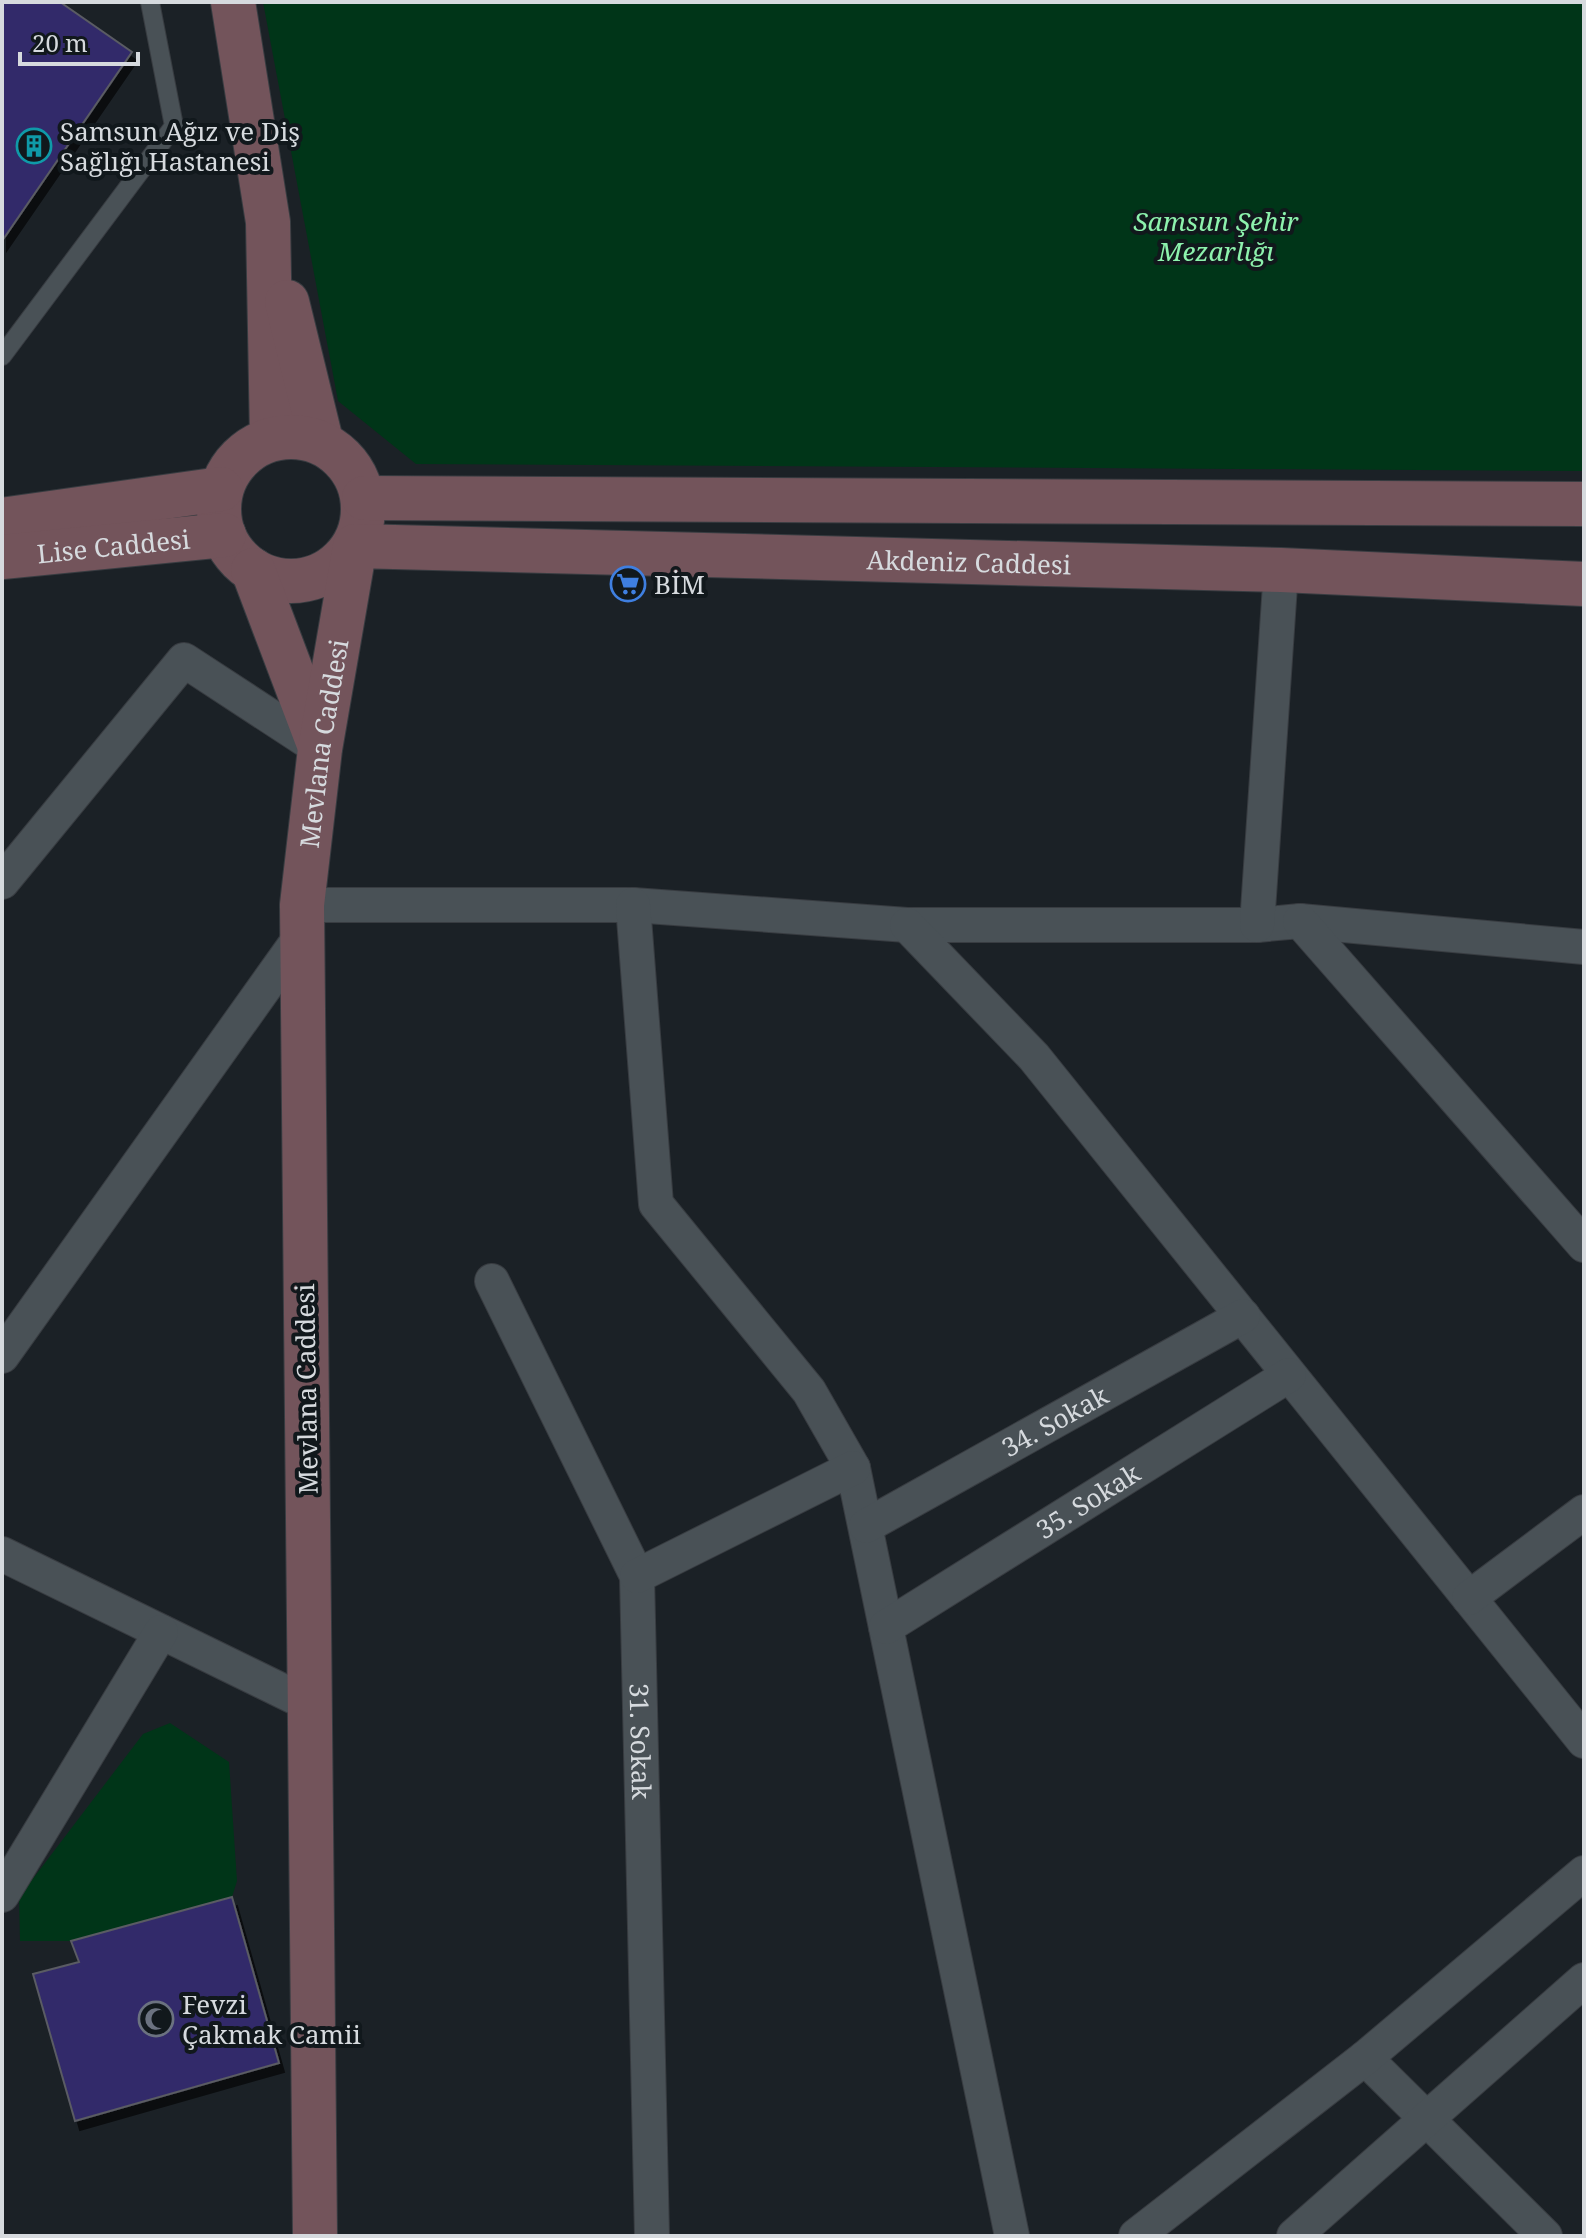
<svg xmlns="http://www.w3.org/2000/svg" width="1586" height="2238" viewBox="0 0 1586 2238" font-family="'Noto Serif',serif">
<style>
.green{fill:#003518}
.building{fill:#322b6a;stroke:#5a5b63;stroke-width:2;filter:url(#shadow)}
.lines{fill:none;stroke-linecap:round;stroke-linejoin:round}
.service-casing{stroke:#383c41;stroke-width:20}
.minor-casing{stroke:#383c41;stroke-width:36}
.secondary-casing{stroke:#383c41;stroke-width:46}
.service{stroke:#495156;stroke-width:18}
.minor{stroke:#495156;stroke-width:34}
.secondary{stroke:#73545b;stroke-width:44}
.labels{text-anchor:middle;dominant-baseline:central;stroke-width:8;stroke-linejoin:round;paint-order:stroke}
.poi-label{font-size:26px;fill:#d6dade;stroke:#11181c;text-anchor:start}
.park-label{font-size:26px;font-style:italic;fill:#8df2ad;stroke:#11181c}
.street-label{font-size:26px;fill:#d6dade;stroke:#11181c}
</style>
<defs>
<filter id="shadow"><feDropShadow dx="5" dy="9" stdDeviation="0" flood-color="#0009"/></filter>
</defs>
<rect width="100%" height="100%" fill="#1b2126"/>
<g class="green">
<path d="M263 2H1584V471L416 464 338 401Z"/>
<path d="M170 1723 229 1762 237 1881 232 1897 71 1941H20L19 1897 143 1734Z"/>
</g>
<g class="building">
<path d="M2 2H60L132 52 2 241Z"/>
<path d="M232 1897 279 2063 75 2121 33 1974 79 1962 71 1941Z"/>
</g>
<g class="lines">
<g class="service-casing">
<path id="service" d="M2 356 174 126 150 2"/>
</g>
<g class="minor-casing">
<g id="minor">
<path d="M2 882 184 660 320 749"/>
<path d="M302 905H633L907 925H1257L1300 921 1584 947"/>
<path d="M633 905 656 1204 809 1391 853 1468 1012 2236"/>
<path d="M1300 921 1584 1245"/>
<path d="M907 925 1034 1057 1584 1741"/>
<path d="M1257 925 1281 570"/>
<path id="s1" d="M492 1281 637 1576 652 2236"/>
<path d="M2 1356 302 935"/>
<path id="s2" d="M866 1526 1243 1316"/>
<path d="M2 1554 309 1704"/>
<path d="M637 1576 853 1468"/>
<path d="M1469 1598 1584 1512"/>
<path id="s3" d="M886 1627 1289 1375"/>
<path d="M2 1895 161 1632"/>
<path d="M1365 2058 1545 2236"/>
<path d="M1136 2236 1365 2058 1584 1873"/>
<path d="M1294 2236 1584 1980"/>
</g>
</g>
<g class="secondary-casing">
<g id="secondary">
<path d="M233 2 268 222 272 438"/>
<path d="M287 302 321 441"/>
<circle cx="291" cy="509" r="72"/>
<path d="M364 498 1584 504"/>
<path d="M2 520 221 489"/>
<path id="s4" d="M2 557 224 535"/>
<path d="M253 570 320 747"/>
<path id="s5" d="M315 2236 302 905 320 749 355 546 1281 570 1584 584"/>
</g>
</g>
<use href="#service" class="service"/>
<use href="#minor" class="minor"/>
<use href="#secondary" class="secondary"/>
</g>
<defs>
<g id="building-ring" transform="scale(1.8)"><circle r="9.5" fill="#11181c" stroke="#0f9aa8" stroke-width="1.5"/><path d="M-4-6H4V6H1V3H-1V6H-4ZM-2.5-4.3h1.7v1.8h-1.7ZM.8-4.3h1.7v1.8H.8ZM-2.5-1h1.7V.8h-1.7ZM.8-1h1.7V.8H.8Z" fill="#0f9aa8"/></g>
<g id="supermarket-ring" transform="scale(1.8)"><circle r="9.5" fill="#11181c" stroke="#3f7fe0" stroke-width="1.5"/><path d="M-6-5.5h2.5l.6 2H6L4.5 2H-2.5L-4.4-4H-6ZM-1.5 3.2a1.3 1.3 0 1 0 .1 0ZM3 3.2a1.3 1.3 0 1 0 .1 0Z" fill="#3f7fe0"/></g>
<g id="mosque-ring" transform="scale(1.8)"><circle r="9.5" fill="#11181c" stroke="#6b7280" stroke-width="1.5"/><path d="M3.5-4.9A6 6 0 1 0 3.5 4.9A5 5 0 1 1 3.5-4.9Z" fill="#6b7280"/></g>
</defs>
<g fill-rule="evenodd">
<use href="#building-ring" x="34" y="146"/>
<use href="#supermarket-ring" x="628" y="584"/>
<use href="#mosque-ring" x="156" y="2019"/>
</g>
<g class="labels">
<g class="poi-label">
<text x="60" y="131">Samsun Ağız ve Diş<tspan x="60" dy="30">Sağlığı Hastanesi</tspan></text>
<text x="654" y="584">BİM</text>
<text x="182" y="2004">Fevzi<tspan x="182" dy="30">Çakmak Camii</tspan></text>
</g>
<g class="park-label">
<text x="1216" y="221">Samsun Şehir<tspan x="1216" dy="30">Mezarlığı</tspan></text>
</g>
<g class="street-label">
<text stroke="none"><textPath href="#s4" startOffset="112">Lise Caddesi</textPath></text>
<text stroke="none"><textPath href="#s5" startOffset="2308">Akdeniz Caddesi</textPath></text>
<text stroke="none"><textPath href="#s5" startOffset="1494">Mevlana Caddesi</textPath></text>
<text transform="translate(306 1389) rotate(-91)">Mevlana Caddesi</text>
<text stroke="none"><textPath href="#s2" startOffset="216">34. Sokak</textPath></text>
<text stroke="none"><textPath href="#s3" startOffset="238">35. Sokak</textPath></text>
<text stroke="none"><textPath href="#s1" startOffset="494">31. Sokak</textPath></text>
</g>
</g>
<rect width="1586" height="2238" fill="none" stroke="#d6dade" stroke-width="8"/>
<path d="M20 52v12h118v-12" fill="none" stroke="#d6dade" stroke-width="4"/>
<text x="32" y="52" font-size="24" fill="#d6dade" stroke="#11181c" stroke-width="6" paint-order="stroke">20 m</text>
</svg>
